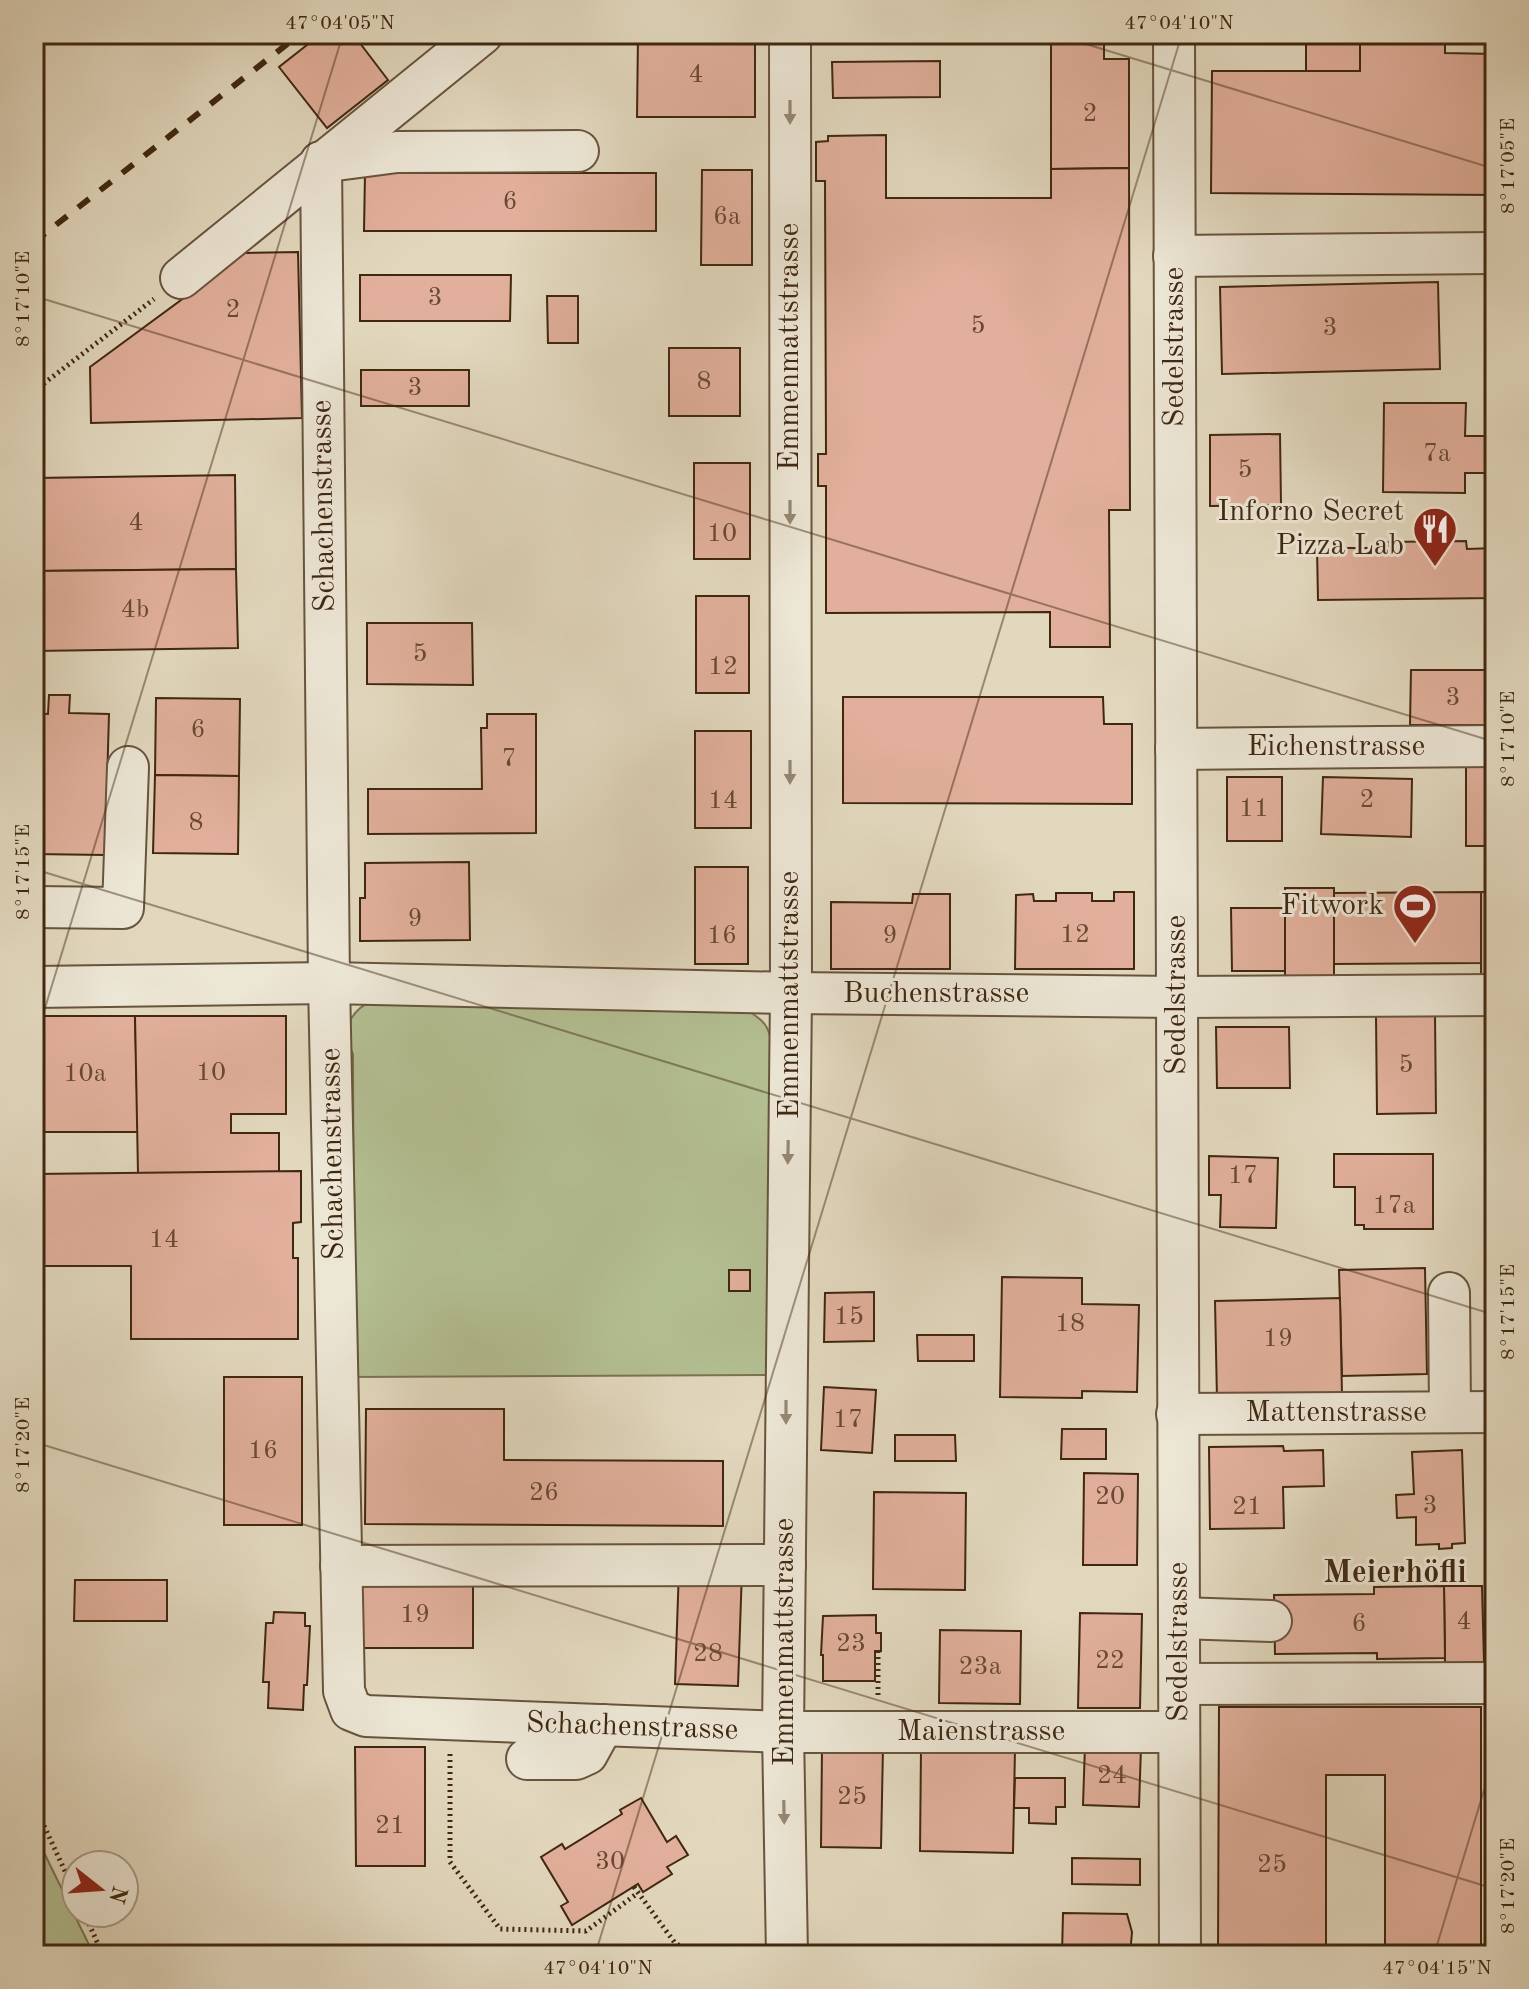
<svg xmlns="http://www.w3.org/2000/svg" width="1529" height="1989" viewBox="0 0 1529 1989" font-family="'Old Standard TT',serif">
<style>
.green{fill:#b3bf92;stroke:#797451;stroke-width:2}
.building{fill:#e1af9b;stroke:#3f2810;stroke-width:2}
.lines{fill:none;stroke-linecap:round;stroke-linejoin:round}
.minor-casing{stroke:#68543c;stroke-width:44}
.path{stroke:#3f2810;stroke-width:5;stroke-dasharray:2 4;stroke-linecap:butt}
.minor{stroke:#ece6d5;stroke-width:40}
.rail{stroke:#3f2810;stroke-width:6;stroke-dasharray:14 14;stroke-linecap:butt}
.oneway{fill:#968772}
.ticks{fill:none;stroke:#3f2810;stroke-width:2;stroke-opacity:0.45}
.labels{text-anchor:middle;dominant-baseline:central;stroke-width:6;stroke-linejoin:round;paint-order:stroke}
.number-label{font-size:26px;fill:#684a33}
.street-label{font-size:30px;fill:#3f2810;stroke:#ece6d5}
.poi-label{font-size:30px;fill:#3f2810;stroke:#ece6d5;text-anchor:end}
.neighbourhood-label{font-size:32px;font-weight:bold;fill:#3f2810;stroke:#ece6d5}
.neatline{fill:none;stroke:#3f2810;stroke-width:3}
.ticks-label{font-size:20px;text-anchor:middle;fill:#3f2810}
</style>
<rect width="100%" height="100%" fill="#e2d8be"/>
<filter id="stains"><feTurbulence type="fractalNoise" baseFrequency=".0025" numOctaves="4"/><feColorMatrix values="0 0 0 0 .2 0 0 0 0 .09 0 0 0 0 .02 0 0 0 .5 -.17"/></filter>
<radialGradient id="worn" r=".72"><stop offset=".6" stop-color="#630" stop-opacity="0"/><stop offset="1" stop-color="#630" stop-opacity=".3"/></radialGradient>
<g class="green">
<path d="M373 1000 745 1009C768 1022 769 1028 774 1053L775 1375 349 1377 354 1332 353 1054C340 1030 350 1011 373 1000Z"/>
<path d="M34 1832 94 1955H34Z"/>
</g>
<g class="building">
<path d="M321 34H353L388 80 327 128 279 67Z"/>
<path d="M638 34H755V117H637Z"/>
<path d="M1051 34H1104V59H1129V168L1051 169Z"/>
<rect x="1306" y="34" width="54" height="37"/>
<path d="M1360 34H1445V53L1495 54V195L1211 193 1212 71H1360Z"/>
<path d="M940 61V97L833 98 832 62Z"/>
<path d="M886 135V198H1051V169L1129 168 1130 510H1109L1110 647H1050V612L826 613V486H818V454H826L825 181H816V142L828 141V136Z"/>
<path d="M702 170H752V265H701Z"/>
<path d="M365 173H656V231H364Z"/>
<path d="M298 252 302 418 91 423 90 367 245 253Z"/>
<path d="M360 275H511L510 321H360Z"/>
<path d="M1438 282 1440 369 1222 374 1220 287Z"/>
<path d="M547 296H578V343H548Z"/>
<rect x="669" y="348" width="71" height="68"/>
<rect x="361" y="370" width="108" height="36"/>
<path d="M1384 403H1466L1465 436H1490V473H1465V493L1383 492Z"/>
<path d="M1280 434 1281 505 1210 506V435Z"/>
<rect x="694" y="463" width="56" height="96"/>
<path d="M235 475 236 569 36 571 35 478Z"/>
<path d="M1466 541 1467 549 1495 548V598L1318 600 1317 548H1388L1387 542Z"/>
<path d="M236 569 238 648 34 651V571Z"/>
<rect x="696" y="596" width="53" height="97"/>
<path d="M367 623H472L473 685 367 684Z"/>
<path d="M1411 670H1495V725H1410Z"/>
<path d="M49 695H70L69 713 109 714 105 855 34 854V713L48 714Z"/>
<path d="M843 697H1103L1104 724H1132V804L843 803Z"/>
<path d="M156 698 240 699 239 776 155 775Z"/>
<path d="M487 714H536V833L368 834V789H482L481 728H487Z"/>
<rect x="695" y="731" width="56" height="97"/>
<rect x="1466" y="765" width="29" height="81"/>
<path d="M155 775 239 776 238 854 153 853Z"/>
<rect x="1227" y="777" width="55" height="64"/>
<path d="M1323 777 1412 779 1411 837 1321 834Z"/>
<path d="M469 862 470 940 360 941V898H365V863Z"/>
<rect x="695" y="867" width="53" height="97"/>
<rect x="1285" y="888" width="49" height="96"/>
<path d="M1114 892H1134V969H1015L1016 895 1033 894 1034 901H1056V893H1092V901H1114Z"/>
<path d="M1481 892V963L1334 964V893Z"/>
<rect x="1481" y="892" width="14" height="82"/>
<path d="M913 894H950V969H831V902L912 903Z"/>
<path d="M1231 908H1285V971H1232Z"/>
<path d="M1435 1015 1436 1113 1377 1114 1376 1016Z"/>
<path d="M34 1016H135L138 1132H34Z"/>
<path d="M135 1016H286V1114H231V1133H279V1173H138Z"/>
<path d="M1216 1027H1289L1290 1088H1217Z"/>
<path d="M1334 1154H1433V1229H1364V1225H1355V1187H1334Z"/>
<path d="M1209 1156 1278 1158 1276 1228 1220 1227 1221 1195H1209Z"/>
<path d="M301 1171V1222L293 1223V1258H298V1339H131V1266H34V1174Z"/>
<path d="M1425 1268 1427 1374 1342 1376 1339 1270Z"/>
<rect x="729" y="1270" width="21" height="21"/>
<path d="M1002 1277 1082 1278V1304L1139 1305 1137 1392 1082 1391V1398L1000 1397Z"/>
<path d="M874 1292V1341L824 1342 825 1293Z"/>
<path d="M1340 1298 1342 1395 1217 1399 1215 1301Z"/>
<path d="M917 1335H974V1361H918Z"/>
<rect x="224" y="1377" width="78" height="148"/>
<path d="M824 1387 876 1390 872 1453 821 1450Z"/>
<path d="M366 1409H504V1460L723 1461V1526L365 1524Z"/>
<path d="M1062 1429H1106V1459H1061Z"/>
<path d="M895 1435H955L956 1461H895Z"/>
<path d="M1283 1446 1284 1451 1323 1450 1324 1486 1283 1487 1284 1528 1210 1529 1209 1447Z"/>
<path d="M1462 1450 1465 1543 1452 1544V1548L1439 1549V1544L1416 1545V1517L1397 1518 1396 1495 1414 1494 1412 1452Z"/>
<path d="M1084 1473 1138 1474 1137 1565H1083Z"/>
<path d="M874 1492 966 1493 965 1590 873 1589Z"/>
<path d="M679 1568 742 1570 738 1686 675 1684Z"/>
<path d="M75 1580H167V1621H74Z"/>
<path d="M473 1582V1648H356V1583Z"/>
<path d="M1444 1586H1482L1484 1662 1445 1663Z"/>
<path d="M1444 1586 1445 1658 1377 1659V1653L1275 1654 1274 1595 1374 1594V1587Z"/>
<path d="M274 1612 305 1613V1626H310L307 1685H304L303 1710 268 1708 269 1682H263L266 1623H273Z"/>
<path d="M1080 1613 1142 1614 1140 1708H1078Z"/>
<path d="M876 1615V1633H881V1651H875V1681H823V1655H821L823 1616Z"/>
<path d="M940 1630 1021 1631 1020 1704 939 1703Z"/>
<path d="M1219 1707H1481V1955H1385V1775H1326V1955H1218Z"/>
<path d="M1085 1745 1141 1747 1139 1807 1083 1805Z"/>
<path d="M355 1747H425V1866H356Z"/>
<path d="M822 1747H883L881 1848 821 1847Z"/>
<path d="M921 1748 1015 1749 1013 1853 920 1851Z"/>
<path d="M1015 1778H1065V1807H1056V1824L1029 1823V1808H1014Z"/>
<path d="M641 1798 667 1842 676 1836 688 1855 667 1867 672 1874 643 1892 638 1884 572 1925 561 1906 568 1902 541 1857 562 1844 565 1849 622 1814 620 1810Z"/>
<path d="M1072 1858 1140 1859V1885L1072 1884Z"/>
<path d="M1063 1913 1127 1914 1132 1932 1130 1955H1062Z"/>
<rect x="838" y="1953" width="128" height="2"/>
</g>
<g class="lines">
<g class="minor-casing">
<g id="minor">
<path d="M1174 34 1180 1955"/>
<path d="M321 162 329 983 344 1691 351 1710 366 1716 783 1732H1179"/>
<path d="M321 162 397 152 578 151"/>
<path d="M1174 256 1495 253"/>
<path d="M181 278 482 34"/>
<path d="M1176 749 1495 746"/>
<path d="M34 907 123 908 128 767"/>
<path d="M34 987 329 983 791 993 1177 997 1495 995"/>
<path d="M1449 1293 1450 1412"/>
<path d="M1177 1414 1495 1412"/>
<path d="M341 1566 785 1565"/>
<path d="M1179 1618 1271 1621"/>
<path d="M1180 1684 1495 1683"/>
<path d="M527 1759H576L587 1754 603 1725"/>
<path d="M787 1955 783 1732 791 993 790 34"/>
</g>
</g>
<g class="path">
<path d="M34 391 154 299"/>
<path d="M878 1695V1652"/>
<path d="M450 1754V1862L500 1929 586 1931 638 1893"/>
<path d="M34 1804 76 1895"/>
<path d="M634 1887 675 1943 695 1955"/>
<path d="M84 1913 103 1955"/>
</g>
<use href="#minor" class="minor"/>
<path class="rail" d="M34 242 300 34"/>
</g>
<defs><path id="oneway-solid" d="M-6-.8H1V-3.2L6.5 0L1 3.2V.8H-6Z" transform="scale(2)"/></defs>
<g class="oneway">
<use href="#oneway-solid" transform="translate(790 112) rotate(90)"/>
<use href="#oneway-solid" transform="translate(790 512) rotate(90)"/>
<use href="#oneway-solid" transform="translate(790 772) rotate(90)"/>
<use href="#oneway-solid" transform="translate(788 1152) rotate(91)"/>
<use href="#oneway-solid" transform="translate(786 1412) rotate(90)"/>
<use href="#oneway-solid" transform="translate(784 1812) rotate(89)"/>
</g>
<path class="ticks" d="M1053 34 1495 169M34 296 1495 742M34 869 1495 1315M34 1044 343 34M34 1442 1495 1889M595 1955 1182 34M1434 1955 1495 1754"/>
<defs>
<g id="restaurant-pin" transform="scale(2.3)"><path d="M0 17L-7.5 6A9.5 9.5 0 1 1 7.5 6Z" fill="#8f2418" stroke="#ece6d5"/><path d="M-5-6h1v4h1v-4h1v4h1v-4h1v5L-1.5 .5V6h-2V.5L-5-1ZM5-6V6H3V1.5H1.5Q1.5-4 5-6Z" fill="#fff"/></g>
<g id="stadium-pin" transform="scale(2.3)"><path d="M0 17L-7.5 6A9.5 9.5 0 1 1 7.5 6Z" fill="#8f2418" stroke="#ece6d5"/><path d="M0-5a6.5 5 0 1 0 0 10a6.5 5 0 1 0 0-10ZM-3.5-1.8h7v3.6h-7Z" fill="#fff"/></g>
</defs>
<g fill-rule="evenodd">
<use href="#restaurant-pin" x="1435" y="529"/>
<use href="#stadium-pin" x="1415" y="906"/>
</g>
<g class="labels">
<g class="number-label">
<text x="696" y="75">4</text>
<text x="1090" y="114">2</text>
<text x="510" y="202">6</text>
<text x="727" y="217">6a</text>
<text x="435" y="298">3</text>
<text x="233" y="310">2</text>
<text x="978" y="326">5</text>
<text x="1330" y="328">3</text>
<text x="704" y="382">8</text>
<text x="415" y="388">3</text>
<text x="1437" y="454">7a</text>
<text x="1245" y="470">5</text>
<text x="136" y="523">4</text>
<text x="722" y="534">10</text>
<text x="135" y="610">4b</text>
<text x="420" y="654">5</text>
<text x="723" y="667">12</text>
<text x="1453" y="698">3</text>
<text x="198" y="730">6</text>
<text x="509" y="759">7</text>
<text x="1367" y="800">2</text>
<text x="723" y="801">14</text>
<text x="1254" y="809">11</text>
<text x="196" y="823">8</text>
<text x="415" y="919">9</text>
<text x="1075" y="935">12</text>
<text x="722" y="936">16</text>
<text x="890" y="936">9</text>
<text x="1406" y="1065">5</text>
<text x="211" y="1073">10</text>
<text x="85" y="1074">10a</text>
<text x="1243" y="1176">17</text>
<text x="1394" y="1206">17a</text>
<text x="164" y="1240">14</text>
<text x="849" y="1317">15</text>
<text x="1070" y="1324">18</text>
<text x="1278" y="1339">19</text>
<text x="848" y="1420">17</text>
<text x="263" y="1451">16</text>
<text x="544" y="1493">26</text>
<text x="1110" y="1497">20</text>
<text x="1430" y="1506">3</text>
<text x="1247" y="1507">21</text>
<text x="415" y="1615">19</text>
<text x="1464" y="1622">4</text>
<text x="1359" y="1624">6</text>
<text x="851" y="1644">23</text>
<text x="708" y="1654">28</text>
<text x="1110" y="1661">22</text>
<text x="980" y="1667">23a</text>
<text x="1112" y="1776">24</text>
<text x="852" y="1797">25</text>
<text x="390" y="1826">21</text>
<text x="610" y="1862">30</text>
<text x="1272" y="1865">25</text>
</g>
<g class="street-label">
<text transform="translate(790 347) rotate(-90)">Emmenmattstrasse</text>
<text transform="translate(1175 347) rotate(-90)">Sedelstrasse</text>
<text transform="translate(324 506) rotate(-91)">Schachenstrasse</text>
<text x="1336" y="747">Eichenstrasse</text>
<text x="936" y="994">Buchenstrasse</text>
<text transform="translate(790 995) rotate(-90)">Emmenmattstrasse</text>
<text transform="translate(1177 995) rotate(-90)">Sedelstrasse</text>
<text transform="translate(333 1154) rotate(-91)">Schachenstrasse</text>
<text x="1336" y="1413">Mattenstrasse</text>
<text transform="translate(785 1642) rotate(-90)">Emmenmattstrasse</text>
<text transform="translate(1179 1642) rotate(-90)">Sedelstrasse</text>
<text transform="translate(632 1727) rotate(2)">Schachenstrasse</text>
<text x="981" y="1732">Maienstrasse</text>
</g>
<g class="poi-label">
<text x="1404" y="512">Inforno Secret<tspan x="1404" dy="34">Pizza Lab</tspan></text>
<text x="1384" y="906">Fitwork</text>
</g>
<g class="neighbourhood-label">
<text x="1395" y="1574">Meierhöfli</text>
</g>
</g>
<rect width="1529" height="1989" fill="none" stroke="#e2d8be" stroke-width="88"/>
<g transform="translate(100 1889) rotate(107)"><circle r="38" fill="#ece6d5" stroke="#a79a86" stroke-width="2"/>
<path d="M0-6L14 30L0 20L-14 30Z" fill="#8f2418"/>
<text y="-12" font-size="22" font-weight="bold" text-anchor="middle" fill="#3f2810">N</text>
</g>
<rect x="44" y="44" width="1441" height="1901" class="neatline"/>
<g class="ticks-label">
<text x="340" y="29">47°04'05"N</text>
<text x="1179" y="29">47°04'10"N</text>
<text transform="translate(1507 166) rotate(-90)" y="7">8°17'05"E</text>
<text transform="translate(22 299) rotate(-90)" y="7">8°17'10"E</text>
<text transform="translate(1507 739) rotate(-90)" y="7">8°17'10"E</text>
<text transform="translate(22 872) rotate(-90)" y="7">8°17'15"E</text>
<text transform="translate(1507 1312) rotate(-90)" y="7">8°17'15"E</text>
<text transform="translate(22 1445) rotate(-90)" y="7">8°17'20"E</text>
<text transform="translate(1507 1886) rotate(-90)" y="7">8°17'20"E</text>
<text x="598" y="1974">47°04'10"N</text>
<text x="1437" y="1974">47°04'15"N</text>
</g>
<rect width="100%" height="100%" filter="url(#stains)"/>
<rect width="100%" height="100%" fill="url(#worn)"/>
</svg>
